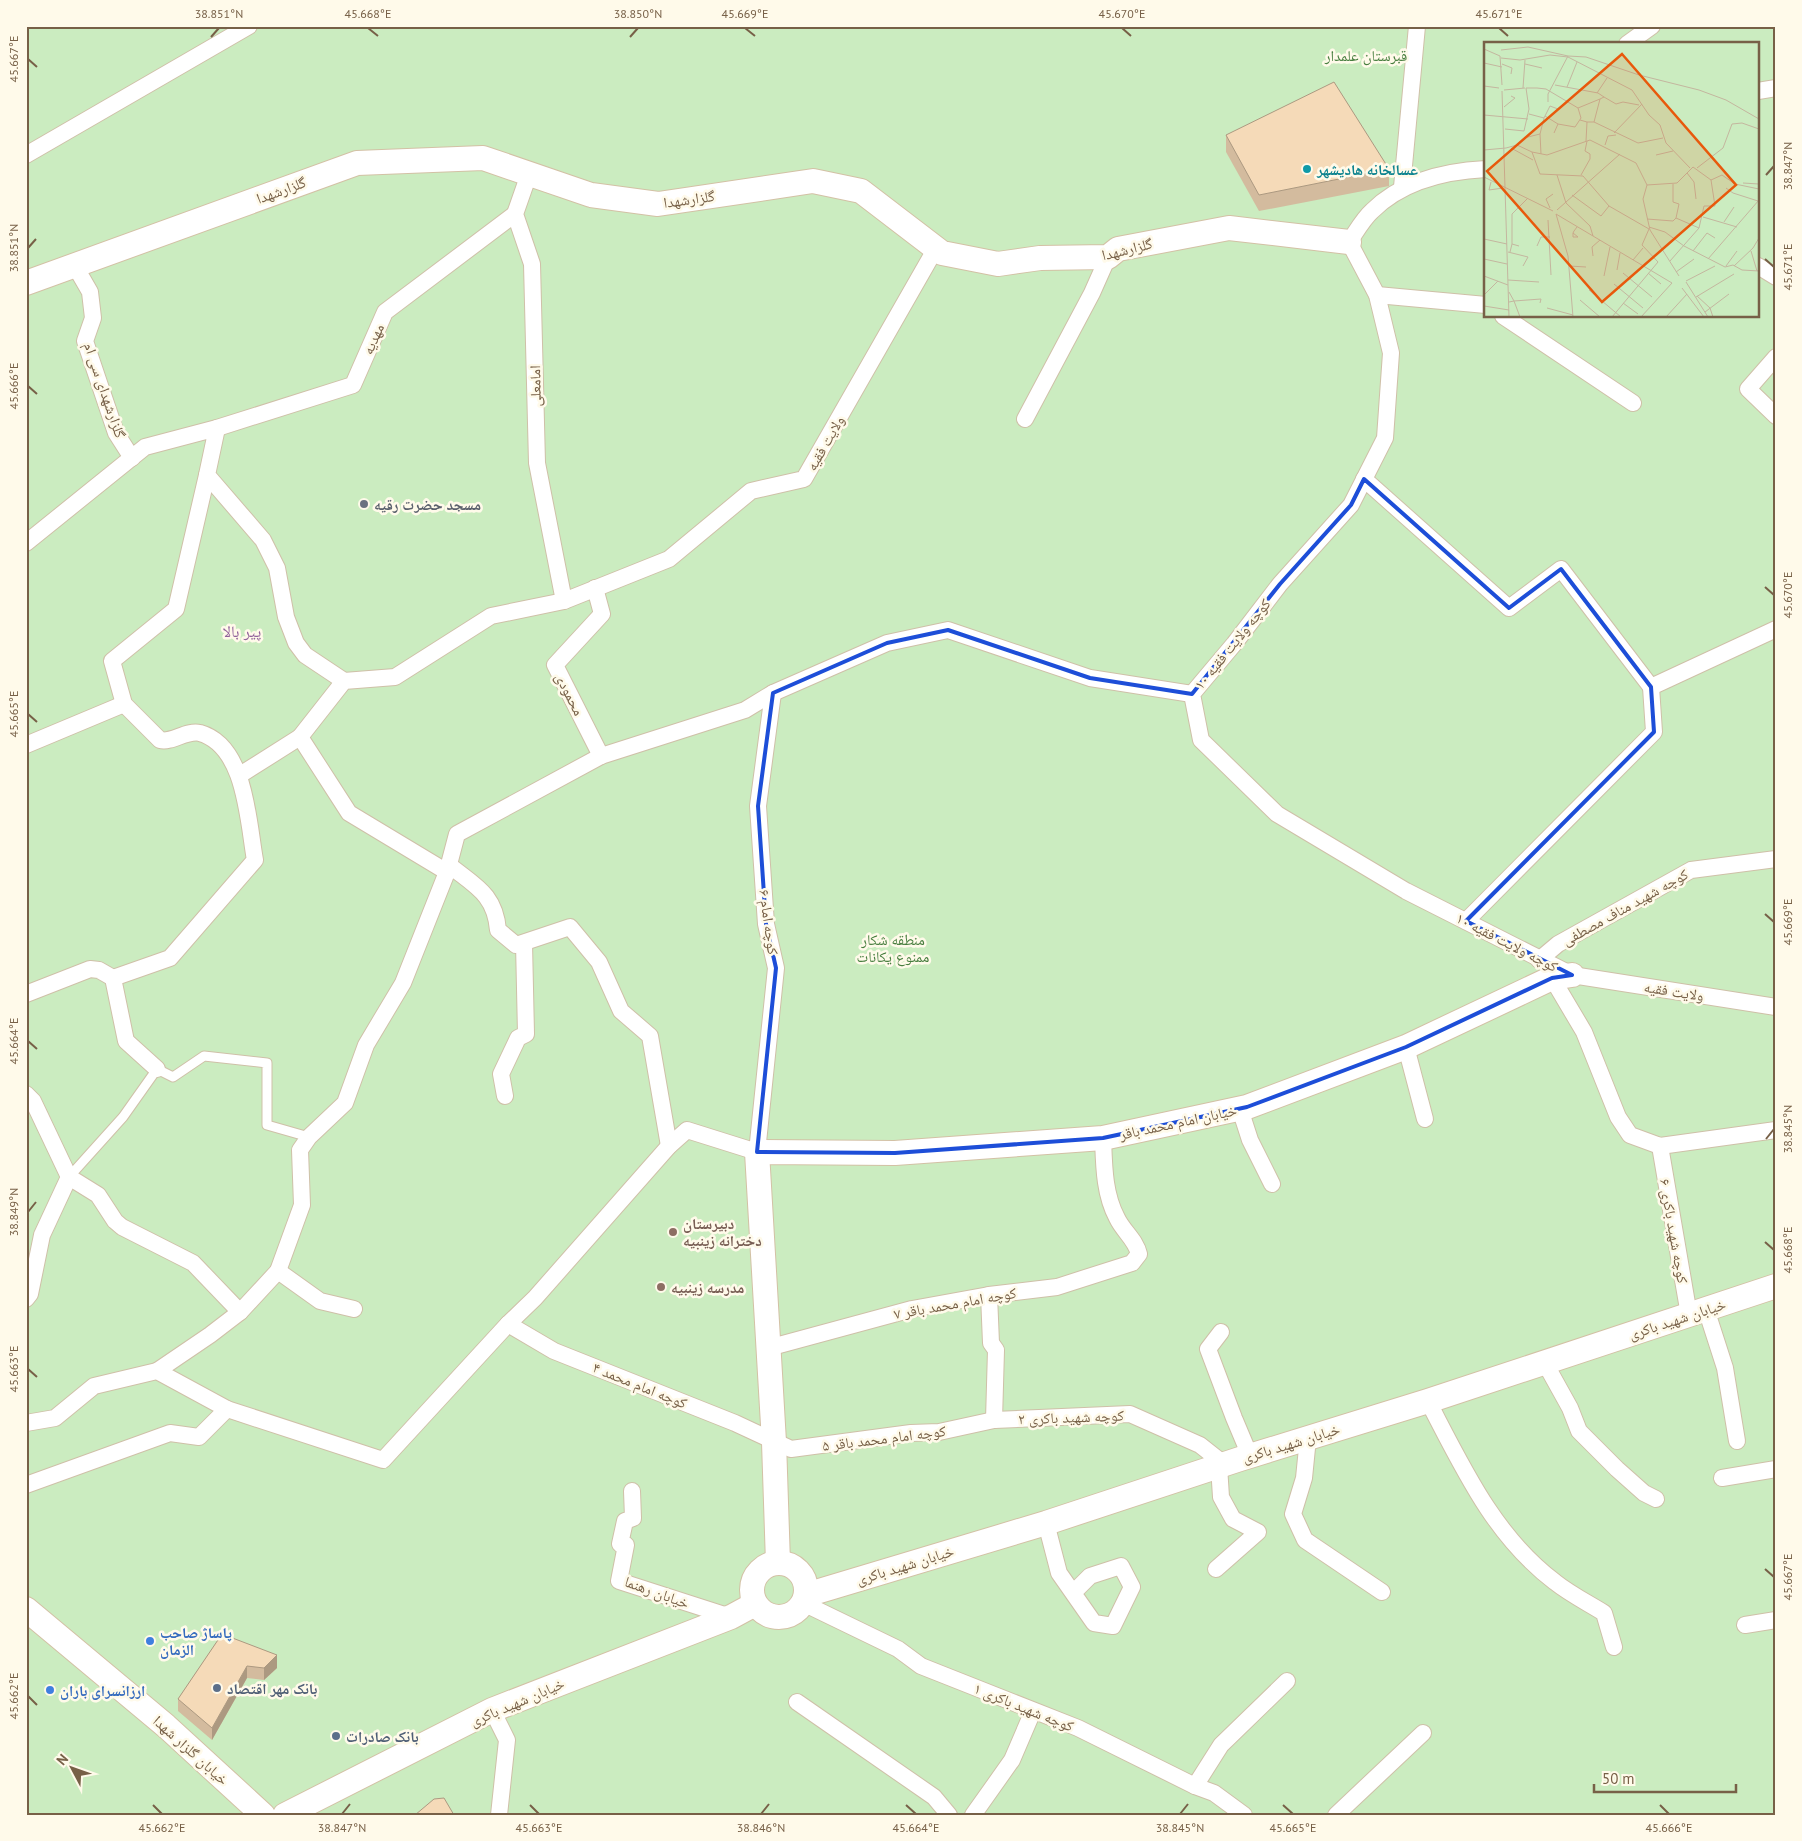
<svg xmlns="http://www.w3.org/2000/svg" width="1802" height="1841" viewBox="0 0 1802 1841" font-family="'PT Sans','Noto Naskh Arabic',sans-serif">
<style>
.green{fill:#cbecc0;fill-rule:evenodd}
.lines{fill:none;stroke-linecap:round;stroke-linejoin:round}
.lane-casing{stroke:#cfc0a8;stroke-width:11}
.street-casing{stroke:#cfc0a8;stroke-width:18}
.secondary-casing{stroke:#d3c1a5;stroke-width:26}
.lane{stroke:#fff;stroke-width:9}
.street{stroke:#fff;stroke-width:16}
.secondary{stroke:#fff;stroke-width:24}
.wall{fill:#d3bb9e}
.shaded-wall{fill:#ac9981}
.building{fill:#f5dab8;stroke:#ac9981}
.marked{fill:none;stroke:#1d4ed8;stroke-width:4;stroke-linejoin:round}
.ticks{fill:none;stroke:#776047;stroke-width:2}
.culture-dot{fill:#0f9aa8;stroke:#fffaea;stroke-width:2}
.worship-dot{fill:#6b7280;stroke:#fffaea;stroke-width:2}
.education-dot{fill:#8d6e63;stroke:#fffaea;stroke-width:2}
.shop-dot{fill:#3f7fe0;stroke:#fffaea;stroke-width:2}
.service-dot{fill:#5c6f8a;stroke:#fffaea;stroke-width:2}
.labels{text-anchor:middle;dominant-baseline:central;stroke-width:5;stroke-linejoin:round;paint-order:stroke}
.park-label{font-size:15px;fill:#477e3e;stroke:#fffaea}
.culture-label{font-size:15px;font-weight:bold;fill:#0d838f;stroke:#fffaea;text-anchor:start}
.street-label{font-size:15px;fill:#776047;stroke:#fffaea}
.worship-label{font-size:15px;font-weight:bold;fill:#5b616d;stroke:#fffaea;text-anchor:start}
.education-label{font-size:15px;font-weight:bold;fill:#785e54;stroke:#fffaea;text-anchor:start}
.shop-label{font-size:15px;font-weight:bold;fill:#366cbe;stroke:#fffaea;text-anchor:start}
.service-label{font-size:15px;font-weight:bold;fill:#4e5e75;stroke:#fffaea;text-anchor:start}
.neighbourhood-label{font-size:16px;fill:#91629b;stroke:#fffaea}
.inset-road{fill:none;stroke:#c4b69f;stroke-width:1}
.view{fill:#e8590c;fill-opacity:0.15;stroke:#e8590c;stroke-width:2.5}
.inset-edge{fill:none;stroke:#776047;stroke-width:2.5}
.neatline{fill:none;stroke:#776047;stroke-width:2}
.ticks-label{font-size:12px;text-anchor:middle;fill:#776047}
</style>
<rect width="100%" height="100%" fill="#fef7e2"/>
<path class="green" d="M26 26H1776V1815H26ZM1486 44H1758V316H1486Z"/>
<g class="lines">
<g class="lane-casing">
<path id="lane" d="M69 1177 123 1117 157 1069 173 1077 204 1056 267 1063V1125L309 1137"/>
</g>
<g class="street-casing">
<g id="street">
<path d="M1627 44 1652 26"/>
<path d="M1758 91 1776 88"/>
<path d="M26 155 249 26"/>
<path d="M1486 169C1445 171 1402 181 1372 211 1363 219 1356 232 1349 242L1377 295 1391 353 1385 438 1351 505 1280 584 1234 644 1192 694 1201 740 1277 814 1406 891 1572 975 1776 1007"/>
<path d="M529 174 515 214 532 264 537 463 564 601"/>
<path d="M1402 187 1417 26"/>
<path d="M75 266 90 292 93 318 85 341 116 433 132 458"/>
<path d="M1758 266 1776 277"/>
<path d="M1377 295 1486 305"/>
<path d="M1503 316 1633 403"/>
<path d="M1776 357 1748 389 1776 416"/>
<path d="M1025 419 1092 293 1108 257"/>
<path d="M217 428 353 385 385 312 515 214"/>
<path d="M1364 479 1509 608 1561 569 1651 687"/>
<path d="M26 543 145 447 217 428 207 475 263 540 277 568 286 617 296 643 305 655 344 681"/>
<path d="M595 588 602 614 555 665 601 756"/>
<path d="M300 737 344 681 395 677 491 616 564 601 669 559 751 491 804 479 936 248"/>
<path d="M26 745 124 704"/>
<path d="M240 775 300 737 349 813 447 872"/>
<path d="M449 865C475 886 495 894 498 930L516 945 570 927 599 962 621 1011 650 1036 669 1146"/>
<path d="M1466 921 1654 732 1651 687 1776 629"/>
<path d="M1539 960 1558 944 1691 870 1776 859"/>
<path d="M1552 978 1584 1032 1618 1117 1630 1135 1660 1146 1776 1130"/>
<path d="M26 994 90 969 99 970 113 978"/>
<path d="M1406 1047 1425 1119"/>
<path d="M157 1069 126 1041 113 978 170 958 255 860C248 822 246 746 200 733 186 730 172 743 160 740L124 704 112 661 176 609 207 475"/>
<path d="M26 1094 33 1101 69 1177 98 1195 115 1221 122 1227 193 1263 240 1312"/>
<path d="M505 1096 501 1074 518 1038 526 1034 524 943"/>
<path d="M1240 1109 1250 1140 1272 1184"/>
<path d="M1660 1146 1689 1315"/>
<path d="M278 1271 320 1301 354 1309"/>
<path d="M989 1295 991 1343 996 1350 994 1420"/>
<path d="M26 1299 30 1294 42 1235 69 1177"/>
<path d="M1706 1309 1725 1368 1737 1441"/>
<path d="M508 1324 554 1351 735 1423 791 1449 911 1433 939 1432 994 1420 1130 1414 1200 1445 1224 1464"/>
<path d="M1221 1332 1208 1349 1234 1418 1250 1456"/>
<path d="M768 1348 912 1309 989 1295 1057 1287 1132 1263 1139 1254C1136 1240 1123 1231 1117 1218 1104 1194 1104 1165 1103 1138"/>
<path d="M1545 1363 1570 1408 1579 1431 1617 1469 1644 1493 1656 1499"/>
<path d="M157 1371 210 1335 240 1312 278 1271 302 1205 300 1150 309 1137 345 1103 366 1045 403 983 447 872 457 834 601 756 745 710 773 693 887 643 948 630 1090 678 1192 694"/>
<path d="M1428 1401C1463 1468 1494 1536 1555 1582 1570 1594 1588 1603 1604 1613L1614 1647"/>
<path d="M26 1423 55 1418 94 1386 157 1371 227 1409 383 1460 508 1324 535 1298 669 1146 687 1130 757 1152 776 968 766 924 758 806 773 693"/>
<path d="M1308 1438 1304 1478 1293 1514 1305 1540 1382 1592"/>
<path d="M1722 1478 1776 1469"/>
<path d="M26 1485 170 1433 199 1437 227 1409"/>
<path d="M632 1491 633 1518 625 1521 620 1544 626 1545 619 1581 731 1617"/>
<path d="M1046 1523 1059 1573 1094 1623 1113 1626 1132 1587 1121 1566 1090 1576 1073 1593"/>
<path d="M1216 1569 1258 1532 1233 1519 1221 1497 1219 1466"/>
<path d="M803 1603 898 1649 921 1666 1078 1728 1195 1786 1214 1793 1244 1815"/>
<path d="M1745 1625 1776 1620"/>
<path d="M797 1702 934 1797 949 1815"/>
<path d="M492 1710 507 1740 499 1815"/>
<path d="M1195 1786 1221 1745 1287 1681"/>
<path d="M973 1815 1012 1760 1033 1711"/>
<path d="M1336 1815 1423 1733"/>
</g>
</g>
<g class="secondary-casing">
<g id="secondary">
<path d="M26 283 357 163 483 158 591 195 658 204 813 181 861 191 942 253 998 264 1040 258 1108 257 1118 249 1229 228 1349 242"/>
<path d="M778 1563 774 1442 757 1152 895 1153 1103 1138 1247 1107 1406 1047 1552 978 1572 975"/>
<circle cx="779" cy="1590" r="27"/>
<path d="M806 1595 1046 1523 1240 1459 1428 1401 1776 1286"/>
<path d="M26 1609 166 1726 263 1815"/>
<path d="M285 1815 492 1710 731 1617 755 1604"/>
</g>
</g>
<use href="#lane" class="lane"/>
<use href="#street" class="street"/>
<use href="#secondary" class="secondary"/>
</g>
<g class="wall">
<path d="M1226 135 1389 169V186L1259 211 1226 152Z"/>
<path d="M222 1634 277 1668 264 1680 247 1678 212 1740 178 1711V1699Z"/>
</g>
<g class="shaded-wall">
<path d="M277 1655V1668L264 1680V1668Z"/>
<path d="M247 1666V1678L212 1740V1728Z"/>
</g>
<g class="building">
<path d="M1334 82 1389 169 1259 195 1226 135Z"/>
<path d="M222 1634 277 1655 264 1668 247 1666 212 1728 178 1699Z"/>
<path d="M444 1798 454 1815H415L434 1799Z"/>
</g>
<path class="marked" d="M1364 479 1509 608 1561 569 1651 687 1654 732 1466 921 1572 975 1552 978 1406 1047 1247 1107 1103 1138 895 1153 757 1152 776 968 766 924 758 806 773 693 887 643 948 630 1090 678 1192 694 1280 584 1351 505Z"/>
<path class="ticks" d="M368 28 378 36M745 28 755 36M1122 28 1131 36M1499 28 1508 36M211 37 219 28M630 37 638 28M28 59 37 67M1766 175 1774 166M28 248 36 239M1765 259 1774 267M28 386 37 394M1765 587 1774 595M28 714 37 722M1765 914 1774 922M28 1041 37 1049M1766 1139 1774 1129M28 1212 36 1202M1765 1242 1774 1250M28 1369 37 1377M1765 1569 1774 1577M28 1696 37 1705M153 1805 162 1814M530 1805 539 1814M906 1805 916 1814M1283 1805 1293 1814M1660 1805 1669 1814M342 1814 350 1804M761 1814 769 1804M1180 1814 1188 1804"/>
<circle class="culture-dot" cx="1307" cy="169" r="5"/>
<circle class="worship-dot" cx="364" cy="504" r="5"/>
<g class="education-dot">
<circle cx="673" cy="1232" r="5"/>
<circle cx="661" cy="1287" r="5"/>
</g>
<g class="shop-dot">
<circle cx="150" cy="1641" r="5"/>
<circle cx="50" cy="1690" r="5"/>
</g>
<g class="service-dot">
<circle cx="217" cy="1688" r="5"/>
<circle cx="336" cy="1736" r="5"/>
</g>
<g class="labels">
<g class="park-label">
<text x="1366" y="55">قبرستان علمدار</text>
<text x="893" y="939">منطقه شکار<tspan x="893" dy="17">ممنوع یکانات</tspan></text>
</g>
<g class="culture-label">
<text x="1317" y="169">عسالخانه هادیشهر</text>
</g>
<g class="street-label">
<text transform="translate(281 190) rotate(-20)">گلزارشهدا</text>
<text transform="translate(689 199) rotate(-8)">گلزارشهدا</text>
<text transform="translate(1127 249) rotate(-14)">گلزارشهدا</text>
<text transform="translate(373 339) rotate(-66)">مهدیه</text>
<text transform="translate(535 386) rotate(-91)">امامعلی</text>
<text transform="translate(105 390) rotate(71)">گلزارشهدای سی ام</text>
<text transform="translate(825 443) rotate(-60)">ولایت فقیه</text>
<text transform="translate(1232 644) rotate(-51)">کوچه ولایت فقیه ۱۰</text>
<text transform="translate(570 694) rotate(63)">محمودی</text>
<text transform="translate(1625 907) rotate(-29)">کوچه شهید مناف مصطفی</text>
<text transform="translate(769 922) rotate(82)">کوچه امام ۶</text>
<text transform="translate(1507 942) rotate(27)">کوچه ولایت فقیه ۱۰</text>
<text transform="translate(1674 991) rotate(9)">ولایت فقیه</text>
<text transform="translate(1178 1122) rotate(-12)">خیابان امام محمد باقر</text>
<text transform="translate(1674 1231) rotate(80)">کوچه شهید باکری ۶</text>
<text transform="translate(955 1303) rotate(-10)">کوچه امام محمد باقر ۷</text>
<text transform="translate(1677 1319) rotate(-18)">خیابان شهید باکری</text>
<text transform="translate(640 1385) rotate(22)">کوچه امام محمد ۴</text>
<text transform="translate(1071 1417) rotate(-2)">کوچه شهید باکری ۲</text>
<text transform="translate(884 1438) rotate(-7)">کوچه امام محمد باقر ۵</text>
<text transform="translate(1291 1443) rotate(-17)">خیابان شهید باکری</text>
<text transform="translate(905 1565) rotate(-17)">خیابان شهید باکری</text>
<text transform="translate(657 1592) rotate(20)">خیابان رهنما</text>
<text transform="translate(517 1702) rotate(-23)">خیابان شهید باکری</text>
<text transform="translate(1024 1707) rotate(22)">کوچه شهید باکری ۱</text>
<text transform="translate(191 1750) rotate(42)">خیابان گلزار شهدا</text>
</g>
<g class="worship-label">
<text x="374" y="504">مسجد حضرت رقیه</text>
</g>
<g class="education-label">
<text x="683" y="1223">دبیرستان<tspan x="683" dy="17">دخترانه زینبیه</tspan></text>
<text x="671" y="1287">مدرسه زینبیه</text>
</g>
<g class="shop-label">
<text x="160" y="1632">پاساژ صاحب<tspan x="160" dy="17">الزمان</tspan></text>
<text x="60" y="1690">ارزانسرای باران</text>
</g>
<g class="service-label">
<text x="227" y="1688">بانک مهر اقتصاد</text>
<text x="346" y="1736">بانک صادرات</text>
</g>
<g class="neighbourhood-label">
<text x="242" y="631">پیر بالا</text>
</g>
</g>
<g transform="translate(1484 42)">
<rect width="275" height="275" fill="#fef7e2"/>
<path d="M0 0H275V275H0Z" fill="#cbecc0"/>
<path class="inset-road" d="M0 7 16 14 18 43M17 8 44 5 84 14M17 16 36 18 66 13 84 15 148 48 165 73 176 83 182 101 206 126M0 21 18 25M18 22 28 26 27 32M41 22 58 26M71 43 114 51 120 55 116 57 110 80M0 44 15 46M83 45 93 20M39 46 41 18M20 48 41 46M18 49 25 275M113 51 123 36M120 55 132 62 139 60 155 63M64 60V52L84 14 102 15 155 33 215 48 242 58 275 77M20 65 31 56 27 54M94 66 116 57M45 72 60 76M0 73 44 77M61 74 74 82M96 78 103 80 102 99M103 80H110L154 101 179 96M21 87 40 89 45 67 42 46H53L62 47 94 66 97 76 91 85 74 82 70 91M130 91 158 62M40 96 56 92M121 103 124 94 132 93M22 106 33 103 48 110 56 132 99 134 125 164 165 187M27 106 49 118M0 108 22 106M48 110 63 113 106 98 152 121 163 143M57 112 56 92 60 76 66 64 74 67M172 113 189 109M213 126 239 106 248 82 258 81 275 87M203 131 210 140 212 157M73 133 82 161 106 184 109 194M97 133 106 117V112L101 109 103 99M0 135 69 169M7 140 5 148 19 146M259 141 275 142M189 142V160L195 162 192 176M242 146 249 151 274 159M88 153 117 174 125 164M66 166 62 157 69 152M73 168 136 112M72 172 84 214 89 275M72 172 188 241M219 175 253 185M163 177 189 179 192 176 215 186M64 178 67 233M240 180 250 165M165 185 181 190 200 204 241 225 249 223 258 228 275 229M89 191 94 195H89V191L90 189 93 185M0 197 23 202M28 202V172L44 156M53 204 57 195H66M209 209 223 191 231 196M267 209 273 229M24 210 44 215 39 224M26 210 28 202 35 204M109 214 108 205 116 198M0 217 23 222M224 217 275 158M149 218 159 206M186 219 215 186 220 164H231L227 138M85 224 102 225M242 224 253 209M250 224 269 206 275 196M133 228 136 211M192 230 210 217M139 231 168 255M164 231 177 242M0 234 24 243M120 234 126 205M195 234 166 188 159 157 163 143 193 141 209 125 227 138 238 133 251 142 275 147M24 238 55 240M202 239 231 224M202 240 224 275M130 242 159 266M198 246 220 275M105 248 137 275M0 253 14 239M213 254 226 266 229 275M212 255 250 232M96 258 116 275M25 260 30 259 25 250M139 261 154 272M0 264 25 268M63 266 89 273M221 270 245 252M36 275 30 259 57 257 56 261M128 275 174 220 158 203 165 187M157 275 188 241M182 275 203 252"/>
<path class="view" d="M138 12 252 143 118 260 3 129Z"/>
<rect width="275" height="275" class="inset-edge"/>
</g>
<rect width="1802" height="1841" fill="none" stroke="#fffaea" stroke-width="55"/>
<g transform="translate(72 1768) rotate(311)" stroke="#fffaea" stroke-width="4" paint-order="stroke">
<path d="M0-4L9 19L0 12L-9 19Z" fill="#776047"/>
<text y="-8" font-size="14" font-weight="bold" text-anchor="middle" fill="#776047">N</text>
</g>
<path d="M1594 1784v8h142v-8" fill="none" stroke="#776047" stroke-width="2.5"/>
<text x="1602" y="1784" font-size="15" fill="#776047" stroke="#fffaea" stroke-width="4" paint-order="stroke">50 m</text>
<rect x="28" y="28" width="1746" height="1786" class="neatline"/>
<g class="ticks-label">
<text x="219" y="18">38.851°N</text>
<text x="368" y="18">45.668°E</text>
<text x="638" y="18">38.850°N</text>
<text x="745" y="18">45.669°E</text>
<text x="1122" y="18">45.670°E</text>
<text x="1499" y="18">45.671°E</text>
<text transform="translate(14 59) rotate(-90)" y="4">45.667°E</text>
<text transform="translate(1788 166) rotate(-90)" y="4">38.847°N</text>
<text transform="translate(14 248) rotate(-90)" y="4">38.851°N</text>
<text transform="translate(1788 267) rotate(-90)" y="4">45.671°E</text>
<text transform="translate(14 386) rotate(-90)" y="4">45.666°E</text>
<text transform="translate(1788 595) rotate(-90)" y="4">45.670°E</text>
<text transform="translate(14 714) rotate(-90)" y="4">45.665°E</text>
<text transform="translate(1788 922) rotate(-90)" y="4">45.669°E</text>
<text transform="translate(14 1041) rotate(-90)" y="4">45.664°E</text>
<text transform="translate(1788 1129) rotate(-90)" y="4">38.845°N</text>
<text transform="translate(14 1212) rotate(-90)" y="4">38.849°N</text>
<text transform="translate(1788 1250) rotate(-90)" y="4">45.668°E</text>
<text transform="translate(14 1369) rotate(-90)" y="4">45.663°E</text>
<text transform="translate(1788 1577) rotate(-90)" y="4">45.667°E</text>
<text transform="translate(14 1696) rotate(-90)" y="4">45.662°E</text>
<text x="162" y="1832">45.662°E</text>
<text x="342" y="1832">38.847°N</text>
<text x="539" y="1832">45.663°E</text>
<text x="761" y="1832">38.846°N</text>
<text x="916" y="1832">45.664°E</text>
<text x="1180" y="1832">38.845°N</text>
<text x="1293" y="1832">45.665°E</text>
<text x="1669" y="1832">45.666°E</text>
</g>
</svg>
